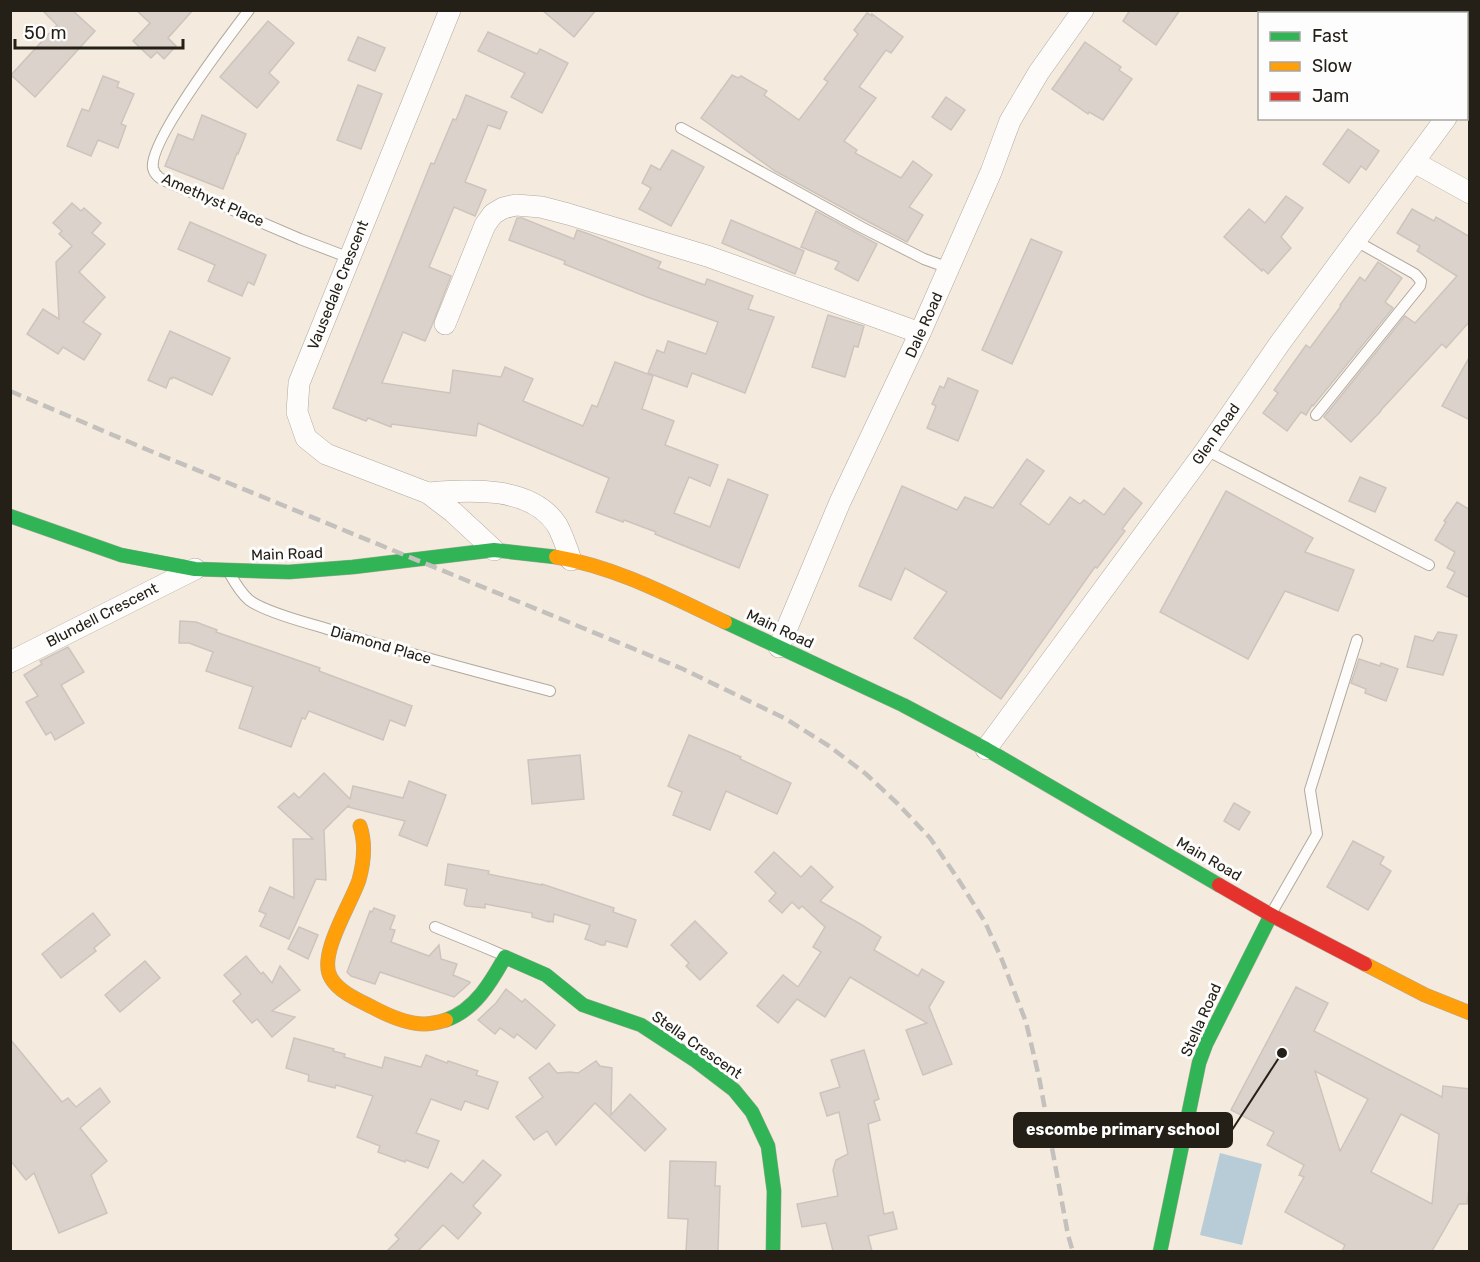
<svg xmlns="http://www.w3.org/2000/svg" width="1480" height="1262" viewBox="0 0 1480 1262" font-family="Rubik,sans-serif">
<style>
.water{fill:#b8ccd8}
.building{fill:#dcd2cc;stroke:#cec4be;stroke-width:1.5;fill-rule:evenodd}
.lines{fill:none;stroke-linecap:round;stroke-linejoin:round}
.lane-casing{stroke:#b0a99f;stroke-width:12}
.street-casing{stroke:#b0a99f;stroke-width:22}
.fast-casing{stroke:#b0a99f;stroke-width:15}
.slow-casing{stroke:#b0a99f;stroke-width:15}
.jam-casing{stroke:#b0a99f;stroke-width:15}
.lane{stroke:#fdfcfa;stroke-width:10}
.street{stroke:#fdfcfa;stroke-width:21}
.fast{stroke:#30b455;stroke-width:14}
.slow{stroke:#ff9f0a;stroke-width:14}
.jam{stroke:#e5322d;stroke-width:14}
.rail{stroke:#c3c0bd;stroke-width:4.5;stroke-dasharray:12 6;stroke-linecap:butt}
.labels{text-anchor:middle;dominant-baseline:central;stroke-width:6;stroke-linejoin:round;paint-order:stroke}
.street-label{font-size:15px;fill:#252017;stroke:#fdfdfd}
.leader{fill:none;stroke:#252017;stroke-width:2}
.callout-dot{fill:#252017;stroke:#fdfdfd;stroke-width:2}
.callout{fill:#252017;stroke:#252017;stroke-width:2}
.callout-label{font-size:16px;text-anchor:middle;font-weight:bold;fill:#fff}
</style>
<rect width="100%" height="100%" fill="#f4ebde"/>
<path class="water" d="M1220 1153 1262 1164 1242 1245 1200 1235Z"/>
<g class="building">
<path d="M42 10H72L95 31 35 97 11 75 57 25Z"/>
<path d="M136 10H193L168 38 176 46 164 59 157 52 151 58 133 41 150 23Z"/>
<path d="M542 10H596L574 37Z"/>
<path d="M1130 10H1180L1156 45 1123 21Z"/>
<path d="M867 13 872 16V14L903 37 891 53 886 50 859 87 876 98 844 141 857 150 855 153 901 178 913 161 932 175 909 207 923 215 907 242 865 220 775 171 701 118 732 75 738 78 741 76 767 91 764 95 799 120 828 82 824 79 858 34 854 30Z"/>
<path d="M268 21 294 43 269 73 279 82 257 108 220 77Z"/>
<path d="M488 32 537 54 540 49 568 63 542 113 511 97 525 73 478 51Z"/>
<path d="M358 37 385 48 375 71 348 60Z"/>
<path d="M1085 42 1121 67 1119 70 1132 79 1103 120 1089 112 1088 114 1052 89Z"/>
<path d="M103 76 119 82 117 87 134 94 121 124 126 126 118 148 98 140 91 156 67 146 82 109 89 111Z"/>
<path d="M358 85 382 94 361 149 337 140Z"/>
<path d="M466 95 507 112 500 129 488 125 465 182 486 190 475 216 454 207 429 267 451 276 433 323 425 341 403 332 382 383 450 393 453 370 501 377 505 367 533 379 523 401 583 426 592 405 597 407 615 362 653 376 642 409 674 421 665 445 718 465 710 486 689 477 674 513 710 527 728 479 768 495 739 568 655 534 656 532 624 520 623 522 596 512 609 478 478 423 476 436 392 424 391 427 368 418 366 421 333 408 431 163 434 164 453 119 456 120Z"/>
<path d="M946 97 965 110 951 130 932 117Z"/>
<path d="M202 115 246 134 238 154 237 153 223 189 165 166 178 134 193 140Z"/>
<path d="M1348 129 1379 151 1366 170 1361 166 1349 183 1323 164Z"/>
<path d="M672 150 704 167 671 226 639 209 651 188 642 183 651 165 660 170Z"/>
<path d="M1286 196 1303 208 1281 237 1291 248 1268 274 1263 269 1262 271 1224 237 1249 209 1265 223Z"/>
<path d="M72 203 81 211 84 208 101 223 92 233 105 244 79 272 105 297 83 322 101 334 84 360 63 347 58 354 27 334 43 309 59 319 56 262 72 246 59 234 62 231 53 223Z"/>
<path d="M1412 209 1434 221 1436 217 1470 237V321L1446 348 1442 344 1381 410V411L1351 442 1324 417 1405 316 1415 323 1457 276 1417 251 1420 246 1397 233Z"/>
<path d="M816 211 877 244 858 281 835 269 839 262 801 247Z"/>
<path d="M517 218H522L574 239 577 230 589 234 661 262 658 268 705 285 707 279 753 296 748 309 774 317 745 393 692 373 687 387 648 373 657 350 664 353 668 341 706 354 718 322 647 297 564 264 565 261 509 240Z"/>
<path d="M731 220 804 251 795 274 722 243Z"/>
<path d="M190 222 266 255 254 285 248 282 242 296 208 281 215 265 178 249Z"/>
<path d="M1031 239 1062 252 1012 364 982 350Z"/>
<path d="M1378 262 1402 278 1385 302 1393 308 1313 406 1312 405 1306 415 1301 412 1287 431 1263 413 1278 393 1274 390 1306 345 1310 348 1341 306 1340 305 1360 277 1365 281Z"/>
<path d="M828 315 864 326 858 347 854 346 845 377 812 367Z"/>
<path d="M170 331 230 358 212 395 173 377 172 379 170 378 166 388 148 380Z"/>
<path d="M1470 356V420L1442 406Z"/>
<path d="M948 378 978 391 958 441 927 428 936 406 932 404 940 386 944 388Z"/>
<path d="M1027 459 1044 471 1020 504 1049 525 1070 497 1080 504 1084 500 1104 515 1124 488 1142 503 1122 529 1125 531 1097 568 1095 567 1001 699 914 638 947 592 905 568 891 600 859 586 902 486 957 510 965 497 993 508Z"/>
<path d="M1360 477 1386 488 1375 512 1349 501Z"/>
<path d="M1226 491 1313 538 1305 552 1354 570 1338 611 1285 591 1248 659 1160 612Z"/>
<path d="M1457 502 1470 510V598L1447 587 1455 572 1447 568 1455 552 1435 540 1446 522 1444 521Z"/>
<path d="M180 621 196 622 217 630 216 632 320 668 319 671 412 706 405 726 390 720 383 740 309 711 305 719 302 718 291 747 239 728 253 687 206 671 213 652 189 643H179Z"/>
<path d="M1438 632 1457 635 1443 675 1407 667 1415 636 1433 641Z"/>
<path d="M68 647 84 672 61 685 84 723 55 740 51 732 46 735 26 702 38 696 24 675 42 664 40 661Z"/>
<path d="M1359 659 1380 666 1381 663 1398 669 1386 701 1365 693 1366 689 1351 683Z"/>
<path d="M689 735 741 757 740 759 791 783 777 814 726 791 710 830 673 815 682 792 668 786Z"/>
<path d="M580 755 584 799 532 804 528 760Z"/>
<path d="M324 773 350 799 353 786 403 798 409 781 446 795 427 846 399 835 405 821 348 807 349 805 324 830 326 880 316 879 289 939 260 926 266 914 259 911 270 887 294 898 293 839H313L278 807 294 793 299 798Z"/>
<path d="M1234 803 1250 812 1239 830 1224 821Z"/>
<path d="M1353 841 1384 857 1380 864 1391 871 1368 910 1327 887Z"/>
<path d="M774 852 801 877 811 866 833 887 820 901 862 925 881 937 874 950 918 976 922 969 944 982 929 1007 952 1064 923 1075 906 1030 927 1023 850 977 825 1017 797 999 778 1023 757 1006 783 975 798 987 821 952 813 947 825 927 802 906 799 909 792 902 782 913 769 901 776 893 755 872Z"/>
<path d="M448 864 489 871 488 874 542 885V884L614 908 613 912 636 920 627 947 606 941 605 945H601L585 939 590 925 554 914 553 922 549 921V922L532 917V913L485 904V908L466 906 464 904 467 889 445 885Z"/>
<path d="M374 908 395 916 390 929 395 930 391 942 429 956 439 945 441 959 457 964 453 975 470 982V983L454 997 380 972 375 984 351 976 347 972 370 911 372 912Z"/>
<path d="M93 913 110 935 94 948 96 951 61 978 42 954Z"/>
<path d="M695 921 727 953 700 980 686 966 689 963 671 945Z"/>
<path d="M299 927 318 935 308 959 288 949Z"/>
<path d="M246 956 261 974 263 972 272 983 280 966 300 990 272 1011 295 1017 272 1037 257 1019 252 1023 233 1001 241 994 224 975Z"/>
<path d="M145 961 160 978 120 1012 105 995Z"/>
<path d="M1296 987 1328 1003 1314 1031 1442 1097 1443 1086 1470 1089V1179L1467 1204H1459L1432 1251H1342L1345 1245 1285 1212 1304 1177 1299 1175 1304 1165 1267 1145 1274 1132 1231 1110ZM1315 1071 1368 1099 1340 1151ZM1401 1114 1439 1134 1432 1204 1371 1172Z"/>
<path d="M506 989 522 1002 525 999 555 1025 536 1049 517 1034 514 1038 500 1028 495 1034 478 1020 496 1003Z"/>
<path d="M294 1038 334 1049 333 1051 345 1054 344 1057 382 1068 385 1057 421 1067 426 1055 447 1063 448 1061 478 1071 476 1075 498 1082 488 1109 465 1101 461 1110 431 1099 416 1133 439 1141 428 1168 406 1160 405 1162 378 1152 380 1146 357 1137 373 1096 336 1085 335 1088 308 1081 309 1075 286 1068Z"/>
<path d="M10 1039 62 1102 68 1098 76 1107 100 1088 110 1102 80 1128 107 1161 91 1175 107 1213 59 1233 34 1173 26 1180 10 1160Z"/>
<path d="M864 1050 879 1099 874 1101 880 1120 868 1124 884 1214 893 1212 897 1229 868 1236 872 1251H833L826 1223 802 1227 797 1204 838 1196 833 1170 836 1160 848 1154 839 1112 827 1116 820 1093 840 1087 831 1060Z"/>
<path d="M596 1061 600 1066 612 1068 611 1115 630 1094 666 1129 645 1151 595 1103 556 1145 547 1131 534 1140 516 1117 543 1097 529 1078 549 1063 557 1073 570 1072 578 1073Z"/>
<path d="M483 1160 501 1175 473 1206 481 1213 458 1239 443 1225 418 1251H387L399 1239 395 1235 451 1173 463 1183Z"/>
<path d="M670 1161 716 1162 715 1186H720L718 1251H686L688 1219 668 1218Z"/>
</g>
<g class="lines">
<g class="lane-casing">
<g id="lane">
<path d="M249 10C230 35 148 142 153 168 155 177 163 180 170 183L300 239 350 258"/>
<path d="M681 128 861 227 924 259 949 268"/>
<path d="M1316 415 1420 286 1421 281 1415 274 1356 241"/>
<path d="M1206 450 1429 565"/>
<path d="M230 574C235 583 241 593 249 600 263 611 303 622 321 627 397 651 474 671 550 691"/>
<path d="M1271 914 1317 834 1310 790 1357 640"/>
<path d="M435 927 484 947 505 956"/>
</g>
</g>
<g class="street-casing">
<g id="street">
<path d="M450 10 299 383 297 412 306 438 326 454 428 493 453 512 494 550"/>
<path d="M1466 91 1470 87"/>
<path d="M1414 162 1470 193"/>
<path d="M445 324 485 225 493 214 503 208 516 205 541 207 568 214 707 256 920 333"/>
<path d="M428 493C469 490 531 485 557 525 563 536 567 548 571 560"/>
<path d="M779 647 840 502 920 333 991 172 1010 121 1039 72 1083 10"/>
<path d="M10 662 195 569"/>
<path d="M986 749 1206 450 1280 343 1446 118"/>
</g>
</g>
<g class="fast-casing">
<g id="fast">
<path d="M10 516 121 555 195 569 289 572 353 567 494 550 556 557"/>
<path d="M725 622 903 705 986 749 1219 885"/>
<path d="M446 1020C475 1010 491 982 505 957L546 975 583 1005 641 1025 696 1061 734 1090 752 1112 768 1146 774 1191 773 1252"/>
<path d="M1160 1252 1199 1063 1206 1044 1271 915"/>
</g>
</g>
<g class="slow-casing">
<g id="slow">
<path d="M556 557C616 567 670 596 725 622"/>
<path d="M360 826C366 844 364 862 359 880 351 904 317 956 331 978 339 992 358 1000 372 1007 387 1015 406 1024 424 1024 431 1024 439 1022 446 1020"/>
<path d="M1365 964 1425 995 1470 1013"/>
</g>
</g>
<g class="jam-casing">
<path id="jam" d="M1219 885 1271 915 1365 964"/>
</g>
<use href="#lane" class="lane"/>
<use href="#street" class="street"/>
<use href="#fast" class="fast"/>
<use href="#slow" class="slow"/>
<use href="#jam" class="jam"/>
<path class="rail" d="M10 391 148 450 683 669 786 719 829 746 866 774 898 804 930 838 958 879 985 922 1002 960 1026 1022 1039 1077 1068 1235 1073 1252"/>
</g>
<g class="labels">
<g class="street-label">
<text transform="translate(213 200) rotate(24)">Amethyst Place</text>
<text transform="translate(338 285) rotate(-68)">Vausedale Crescent</text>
<text transform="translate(924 325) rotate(-66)">Dale Road</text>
<text transform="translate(1216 434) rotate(-55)">Glen Road</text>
<text transform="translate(287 554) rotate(-2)">Main Road</text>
<text transform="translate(102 615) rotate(-27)">Blundell Crescent</text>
<text transform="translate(780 629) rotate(25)">Main Road</text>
<text transform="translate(381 645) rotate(16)">Diamond Place</text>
<text transform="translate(1209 859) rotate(30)">Main Road</text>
<text transform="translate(1201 1020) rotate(-66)">Stella Road</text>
<text transform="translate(697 1045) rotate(35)">Stella Crescent</text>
</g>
</g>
<path class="leader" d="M1282 1053L1232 1130"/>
<circle class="callout-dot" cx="1282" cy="1053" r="6"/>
<rect class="callout" x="1014" y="1113" width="218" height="34" rx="6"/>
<g class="callout-label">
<text x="1123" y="1135">escombe primary school</text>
</g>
<rect width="1480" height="1262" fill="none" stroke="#252017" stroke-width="24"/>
<rect x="1258" y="12" width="210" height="108" fill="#fdfdfd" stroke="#a7a5a1" stroke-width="1.5"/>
<rect x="1270" y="32" width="30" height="9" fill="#30b455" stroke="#a7a5a1" stroke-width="1.5"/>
<text x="1312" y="42" font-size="18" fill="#252017">Fast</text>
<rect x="1270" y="62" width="30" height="9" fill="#ff9f0a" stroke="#a7a5a1" stroke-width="1.5"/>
<text x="1312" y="72" font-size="18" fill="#252017">Slow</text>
<rect x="1270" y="92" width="30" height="9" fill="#e5322d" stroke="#a7a5a1" stroke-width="1.5"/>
<text x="1312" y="102" font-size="18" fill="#252017">Jam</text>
<path d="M15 39v9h168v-9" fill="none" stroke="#252017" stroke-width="3"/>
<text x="24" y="39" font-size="18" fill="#252017" stroke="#fdfdfd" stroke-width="4.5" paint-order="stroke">50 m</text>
</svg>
